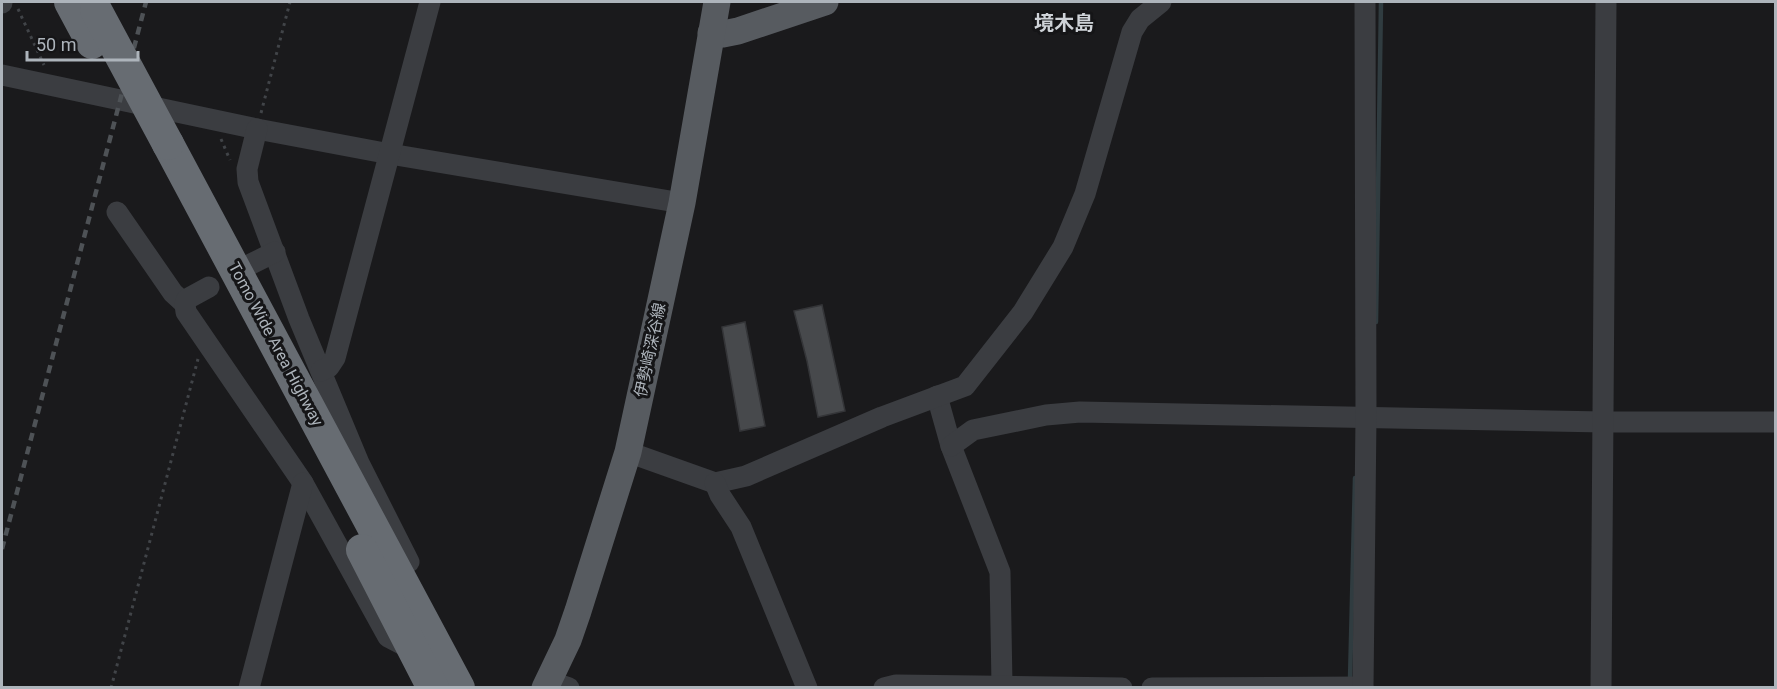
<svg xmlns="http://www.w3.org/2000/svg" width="1777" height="689" viewBox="0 0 1777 689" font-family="Roboto,'Noto Sans JP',sans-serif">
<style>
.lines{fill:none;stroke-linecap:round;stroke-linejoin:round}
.stream{stroke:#303c40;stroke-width:4.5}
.building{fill:#47494c;stroke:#343538;stroke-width:1.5}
.path{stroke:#414448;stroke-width:3;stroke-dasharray:3 4.5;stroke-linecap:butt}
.minor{stroke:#3b3d41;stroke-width:21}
.major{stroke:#575b60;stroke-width:27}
.highway{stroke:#676c72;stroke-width:32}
.rail{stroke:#4e5256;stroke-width:4.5;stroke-dasharray:8 6;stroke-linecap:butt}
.highway-bridge{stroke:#676c72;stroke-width:32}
.labels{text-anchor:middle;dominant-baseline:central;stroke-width:6;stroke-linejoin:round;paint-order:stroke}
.street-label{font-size:16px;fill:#adb4bb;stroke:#151517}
.quarter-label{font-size:20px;font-weight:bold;fill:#ced2d7;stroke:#151517}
</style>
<rect width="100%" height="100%" fill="#1a1a1c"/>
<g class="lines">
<g class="stream">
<path d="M1376 322 1381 2"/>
<path d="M1350 680 1355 478"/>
</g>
</g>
<g class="building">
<path d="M822 305 845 411 818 417 807 361 794 311Z"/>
<path d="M745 322 765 426 740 431 722 327Z"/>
</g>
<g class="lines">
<g class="path">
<path d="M18 9 44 65"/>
<path d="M261 113 290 2"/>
<path d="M221 139 230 160"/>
<path d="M111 688 198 359"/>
</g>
<g class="minor">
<path d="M2 3V2"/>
<path d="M2 75 257 129 390 154 682 203"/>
<path d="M257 129 247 169 248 182 299 319 359 463 409 562"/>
<path d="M117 212 173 293 185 304"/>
<path d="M251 264 275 252"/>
<path d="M209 287 187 299 185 304 186 312 303 483 388 637 413 650"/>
<path d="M321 371 329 367 335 358 430 2"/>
<path d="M937 396 951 446 1000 572 1002 685"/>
<path d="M951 446 973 430 1046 415 1080 412 1604 422H1776"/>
<path d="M628 452 715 483 746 476 882 417 965 386 1023 312 1063 247 1085 194 1132 32 1140 19 1161 2"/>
<path d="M715 483 720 495 741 527 807 688"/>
<path d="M549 681 569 688"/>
<path d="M249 688 303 483"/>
<path d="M884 688 896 685 1122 688"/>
<path d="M1152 688 1363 687"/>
<path d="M1363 688 1366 417 1365 2"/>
<path d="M1601 688 1606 2"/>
</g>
<g class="major">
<path d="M711 33 723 34 738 31 825 2"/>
<path d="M545 688 568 640 578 611 628 452 682 203 717 2"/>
</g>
<g class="highway">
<path d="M70 2 92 43"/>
<path d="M168 144 459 688"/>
<path d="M362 550 433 688"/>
</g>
<path class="rail" d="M2 549 146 2"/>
<path class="highway-bridge" d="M96 10 168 144"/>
</g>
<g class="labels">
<g class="street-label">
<text transform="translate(276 344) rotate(62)">Tomo Wide Area Highway</text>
<text transform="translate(650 350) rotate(-78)">伊勢崎深谷線</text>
</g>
<g class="quarter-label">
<text x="1064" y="23">境木島</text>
</g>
</g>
<rect width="1777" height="689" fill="none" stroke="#adb4bb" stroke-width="6"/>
<path d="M27 51v9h111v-9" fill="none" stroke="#adb4bb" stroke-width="3"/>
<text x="36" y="51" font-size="18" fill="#adb4bb" stroke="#151517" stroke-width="4.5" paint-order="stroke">50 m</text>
</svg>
